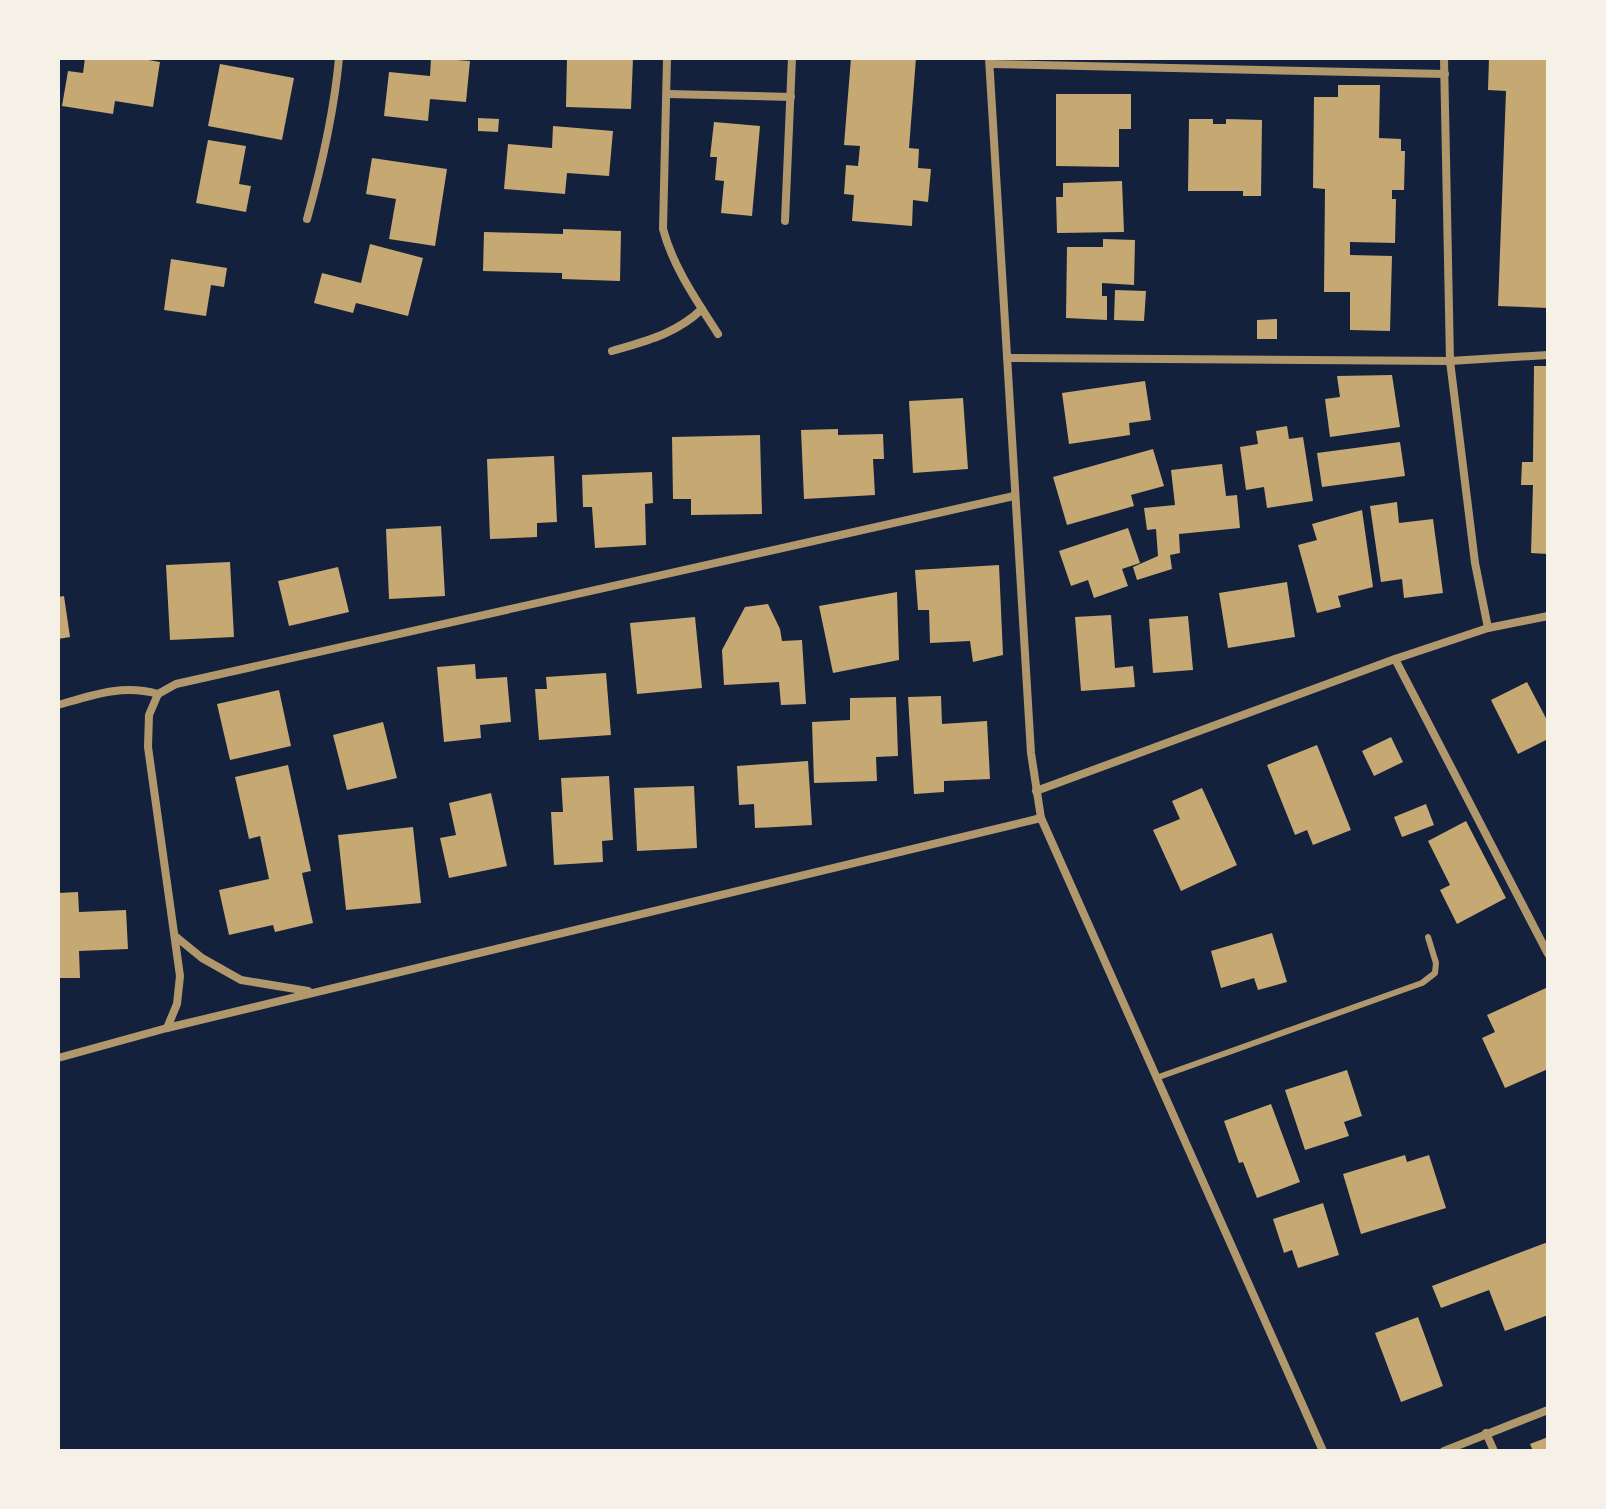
<svg xmlns="http://www.w3.org/2000/svg" width="1606" height="1509" viewBox="0 0 1606 1509" font-family="Lato,sans-serif">
<style>
.building{fill:#c6a872}
.lines{fill:none;stroke-linecap:round;stroke-linejoin:round}
.service{stroke:#b1986c;stroke-width:6}
.minor{stroke:#b1986c;stroke-width:8}
</style>
<rect width="100%" height="100%" fill="#14213d"/>
<g class="building">
<path d="M85 58H137L160 62 153 107 115 101 113 114 62 106 68 71 83 73Z"/>
<path d="M431 58 470 61 466 102 430 99 428 121 384 116 389 72 430 76Z"/>
<path d="M567 58H633L631 109 566 107Z"/>
<path d="M851 58H916L909 148 919 149 918 168 931 169 928 202 913 200 912 226 852 221 854 195 844 194 846 165 858 166 860 146 844 145Z"/>
<path d="M1489 58H1548V308L1498 306 1506 91 1488 90Z"/>
<path d="M220 64 294 78 282 140 208 126Z"/>
<path d="M1338 85H1380L1379 138 1401 139V151H1405L1404 190H1392V199H1396L1395 243 1350 242V255L1392 256 1390 331 1350 330V292H1324L1325 189 1313 188 1314 97H1338Z"/>
<path d="M1056 94H1131V129H1119V167L1056 166Z"/>
<path d="M478 118 499 119 498 132 478 131Z"/>
<path d="M1189 119H1213V124H1226V119L1262 120 1261 196H1243V191H1188Z"/>
<path d="M714 122 760 126 752 216 721 213 724 181 715 180 717 157H710Z"/>
<path d="M553 126 613 131 609 176 567 173 565 194 504 189 508 144 552 148Z"/>
<path d="M208 140 246 146 239 184 251 186 246 212 196 203Z"/>
<path d="M372 158 447 169 435 246 389 239 396 199 366 194Z"/>
<path d="M1122 181 1124 232 1057 233 1056 197H1063V183Z"/>
<path d="M563 229 621 231 620 281 562 279V273L483 271 484 232 563 234Z"/>
<path d="M1103 239 1135 240 1134 285 1102 283V296H1107V320L1066 318 1067 247H1103Z"/>
<path d="M370 244 423 258 408 316 356 303 353 313 314 303 322 273 361 283Z"/>
<path d="M171 259 227 268 224 287 211 285 206 316 164 310Z"/>
<path d="M1115 290 1146 291 1144 321 1114 320Z"/>
<path d="M1277 319V339H1257V320Z"/>
<path d="M1534 366H1548V554L1531 553 1533 485H1521L1522 462H1533Z"/>
<path d="M1392 375 1400 427 1330 437 1325 399 1340 397 1337 376Z"/>
<path d="M1145 381 1151 420 1129 423 1130 435 1069 444 1062 393Z"/>
<path d="M963 398 968 469 913 473 909 401Z"/>
<path d="M1287 426 1289 439 1303 437 1313 501 1267 508 1264 487 1246 490 1240 447 1258 444 1256 431Z"/>
<path d="M838 429V435L883 434 884 459H873L875 495 804 499 801 430Z"/>
<path d="M760 435 762 514 691 515V499H673L672 437Z"/>
<path d="M1400 442 1405 476 1322 487 1317 453Z"/>
<path d="M1153 449 1164 486 1131 495 1134 506 1067 525 1053 477Z"/>
<path d="M554 456 557 522 537 523V537L490 539 487 459Z"/>
<path d="M1222 464 1226 496 1237 495 1240 528 1179 534 1180 553 1170 555 1172 569 1137 580 1133 567 1158 556 1156 529 1147 530 1144 508 1175 505 1171 470Z"/>
<path d="M652 472 653 503 645 504 646 545 595 548 592 507H583L582 475Z"/>
<path d="M1397 502 1399 523 1433 519 1443 593 1404 598 1402 579 1381 582 1370 506Z"/>
<path d="M1362 510 1373 587 1338 596 1341 607 1317 613 1298 545 1317 540 1312 524Z"/>
<path d="M441 526 445 596 389 599 386 529Z"/>
<path d="M1128 528 1140 563 1122 569 1128 586 1094 598 1088 580 1071 586 1059 551Z"/>
<path d="M230 562 234 637 170 640 166 565Z"/>
<path d="M999 565 1003 655 973 662 970 641 930 643 929 610H918L915 570Z"/>
<path d="M338 567 349 612 289 626 278 581Z"/>
<path d="M1287 582 1295 637 1228 648 1219 593Z"/>
<path d="M897 592 899 660 833 673 819 606Z"/>
<path d="M64 596 70 637 58 639V597Z"/>
<path d="M768 604 780 629 782 641 802 640 806 704 781 705 779 682 724 685 722 650 745 607Z"/>
<path d="M1111 615 1115 668 1133 666 1135 687 1081 691 1075 617Z"/>
<path d="M1188 616 1193 670 1153 673 1149 619Z"/>
<path d="M695 617 702 688 637 694 630 623Z"/>
<path d="M475 664 476 679 507 677 511 722 480 725 481 738 444 742 437 667Z"/>
<path d="M606 673 611 735 539 740 535 689H547L546 677Z"/>
<path d="M1527 682 1548 722V739L1518 754 1491 700Z"/>
<path d="M279 690 291 746 230 760 217 704Z"/>
<path d="M941 696 942 724 987 721 990 779 944 781V792L914 794 908 697Z"/>
<path d="M896 697 898 756 876 757 877 781 814 783 812 722 850 720V698Z"/>
<path d="M383 722 397 778 347 790 333 735Z"/>
<path d="M1391 737 1403 762 1374 776 1362 751Z"/>
<path d="M1317 745 1351 830 1313 845 1307 830 1295 835 1267 765Z"/>
<path d="M808 761 812 825 755 828 754 804 739 805 737 766Z"/>
<path d="M288 765 311 871 302 873 313 923 275 932 273 925 229 935 219 890 269 879 260 836 249 839 235 777Z"/>
<path d="M609 776 613 840 602 841 603 862 554 865 551 812H563L561 778Z"/>
<path d="M694 786 697 848 637 851 634 788Z"/>
<path d="M1202 788 1237 865 1181 891 1153 830 1180 819 1172 801Z"/>
<path d="M491 793 507 866 449 878 440 838 456 835 449 803Z"/>
<path d="M1426 804 1434 825 1402 837 1394 817Z"/>
<path d="M1466 821 1506 898 1457 924 1440 890 1450 885 1428 841Z"/>
<path d="M413 827 421 903 346 910 338 835Z"/>
<path d="M78 892 79 912 126 910 128 949 79 951 80 978H58V893Z"/>
<path d="M1272 933 1287 982 1258 990 1254 978 1221 988 1211 951Z"/>
<path d="M1546 988 1548 1069 1505 1088 1482 1038 1495 1032 1487 1015Z"/>
<path d="M1347 1070 1362 1116 1344 1122 1349 1136 1305 1150 1285 1090Z"/>
<path d="M1271 1104 1300 1182 1257 1198 1243 1162 1239 1163 1224 1121Z"/>
<path d="M1405 1155 1407 1162 1429 1155 1446 1208 1361 1234 1343 1174Z"/>
<path d="M1323 1203 1339 1255 1298 1268 1292 1250 1284 1253 1273 1219Z"/>
<path d="M1548 1242V1315L1505 1331 1489 1290 1441 1308 1432 1286Z"/>
<path d="M1418 1317 1443 1386 1401 1402 1375 1333Z"/>
<path d="M1548 1437V1451H1533L1530 1444Z"/>
</g>
<g class="lines">
<path class="service" d="M1156 1078 1422 983 1435 973 1436 963 1428 937"/>
<g class="minor">
<path d="M667 58 663 229C673 267 697 301 718 334"/>
<path d="M989 58 1031 753 1041 818 1323 1451"/>
<path d="M1444 58 1450 361 1475 563 1488 628"/>
<path d="M990 64 1445 74"/>
<path d="M668 94 791 97"/>
<path d="M307 219C322 165 334 113 339 58"/>
<path d="M785 221 792 58"/>
<path d="M612 351C646 341 676 334 702 309"/>
<path d="M1007 358 1450 361 1548 355"/>
<path d="M1395 659 1548 954"/>
<path d="M58 705C93 695 122 684 158 694"/>
<path d="M1036 791 1395 659 1488 628 1548 616"/>
<path d="M175 936 202 958 241 980 308 991"/>
<path d="M167 1028 177 1004 180 976 148 747 149 715 158 694 176 684 1014 496"/>
<path d="M58 1058 167 1028 1041 818"/>
<path d="M1486 1433 1494 1451"/>
<path d="M1444 1451 1548 1410"/>
</g>
</g>
<rect width="1606" height="1509" fill="none" stroke="#f6f1e7" stroke-width="120"/>
</svg>
